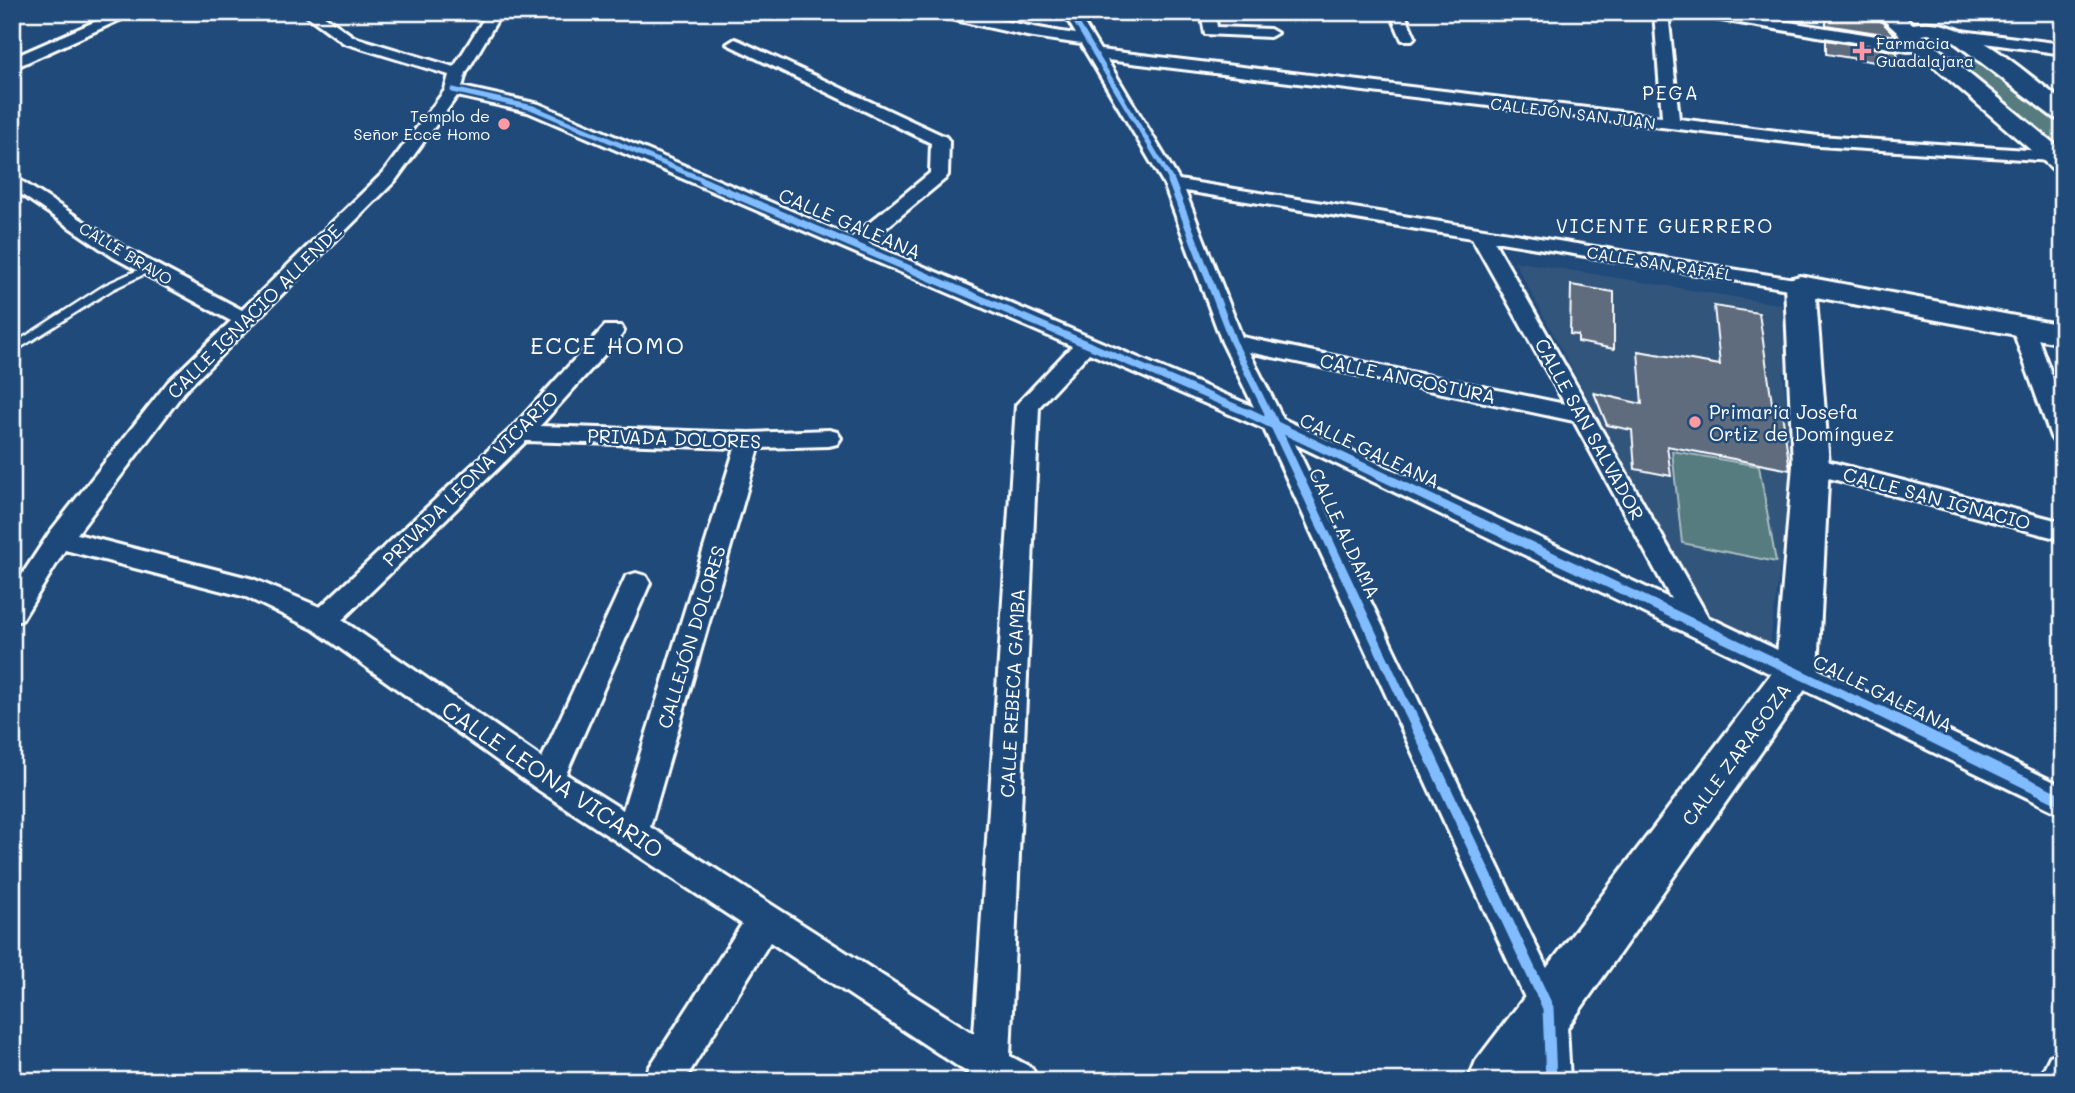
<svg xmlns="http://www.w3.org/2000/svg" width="2075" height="1093" viewBox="0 0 2075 1093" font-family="Mali,sans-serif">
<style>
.built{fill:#32547b}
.green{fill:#567b80;stroke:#aabdc0;stroke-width:2}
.building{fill:#5e6c7d;stroke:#fff;stroke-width:2}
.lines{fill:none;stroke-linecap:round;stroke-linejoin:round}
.lane-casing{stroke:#fff;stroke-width:5}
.street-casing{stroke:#fff;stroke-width:6}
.secondary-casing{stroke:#fff;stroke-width:6}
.lane{fill:#1f4a7a;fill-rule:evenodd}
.street{fill:#1f4a7a;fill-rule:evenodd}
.secondary{fill:#1f4a7a;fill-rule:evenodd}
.cycleway-far3-casing{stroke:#1f4a7a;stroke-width:8}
.cycleway-far2-casing{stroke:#1f4a7a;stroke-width:10}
.cycleway-far1-casing{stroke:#1f4a7a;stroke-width:13}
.cycleway-casing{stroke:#1f4a7a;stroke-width:16}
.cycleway-far3{stroke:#80bcff;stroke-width:5}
.cycleway-far2{stroke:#80bcff;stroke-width:7}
.cycleway-far1{stroke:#80bcff;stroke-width:9}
.cycleway{stroke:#80bcff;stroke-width:11}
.poi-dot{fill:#ff9aa2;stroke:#1f4a7a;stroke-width:2.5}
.labels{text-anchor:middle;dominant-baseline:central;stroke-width:5;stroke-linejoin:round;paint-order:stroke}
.far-poi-label{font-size:16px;fill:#fff;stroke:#1f4a7a;text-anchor:start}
.far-street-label{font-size:16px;fill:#fff;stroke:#1f4a7a}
.far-quarter-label{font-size:19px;letter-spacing:2px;fill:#fff;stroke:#1f4a7a}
.street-label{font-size:19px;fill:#fff;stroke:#1f4a7a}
.poi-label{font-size:19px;fill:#fff;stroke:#1f4a7a;text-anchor:start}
.quarter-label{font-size:23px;letter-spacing:2px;fill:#fff;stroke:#1f4a7a}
.near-street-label{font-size:23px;fill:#fff;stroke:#1f4a7a}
</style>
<rect width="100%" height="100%" fill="#1f4a7a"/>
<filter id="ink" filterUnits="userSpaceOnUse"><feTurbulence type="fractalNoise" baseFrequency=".0143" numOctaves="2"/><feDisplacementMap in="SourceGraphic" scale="14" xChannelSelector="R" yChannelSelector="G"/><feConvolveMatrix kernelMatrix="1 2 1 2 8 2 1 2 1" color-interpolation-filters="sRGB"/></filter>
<g filter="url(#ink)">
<path class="built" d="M1514 261 1790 306 1796 374 1783 372 1793 470 1770 643 1707 619Z"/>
<g class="green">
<path d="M1937 53 1964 58 1978 54 2063 118V153Z"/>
<path d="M1672 451 1759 466 1776 562 1682 543Z"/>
</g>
<g class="building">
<path d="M1826 12H1872L1896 36 1826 25Z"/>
<path d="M1826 40 1897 52 1899 66 1826 54Z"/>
<path d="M1571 285 1614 292V349L1578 342V335L1570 334Z"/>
<path d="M1714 306 1759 313 1772 403 1781 405 1790 470 1667 446 1671 476 1635 469 1632 430 1607 425 1594 393 1642 404 1638 351 1720 365Z"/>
</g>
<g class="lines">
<g class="lane-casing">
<path id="lane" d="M149 265 154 268 153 270 113 289 12 353V345L105 285Z"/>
</g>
<g class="street-casing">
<g id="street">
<path d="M117 12H137L12 69V58Z"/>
<path d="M302 12H319L354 37 454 67 488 12H502L466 73 462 87 539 104 852 237 930 173 931 143 727 44 735 39 740 41 946 137 949 141 948 175 945 179 868 243 1254 407 1222 342 1164 184 1081 44 1027 36 933 15 931 12C979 12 1027 28 1076 34L1063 12H1077L1100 50 1662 117 1654 12H1668L1679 119 1819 136 2058 152 2061 156 2058 160 2052 161 1819 146 1107 60 1179 180 1807 281 1810 285 1807 289 1800 291 1494 241 1708 617 2063 786V815L1295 444 1566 1008 1570 1081H1532L1530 1009 1264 429 1089 353 1039 407 1010 1056 1032 1068 1038 1081H980L770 942 684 1081H643L649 1068 742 924 537 789 313 629 246 597 65 550 22 620 12 623V590L50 532 168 382 231 321 113 257 12 188V175L127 249 242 310 383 173 445 90 449 75 344 43ZM457 96 528 112 1072 346 1016 405 974 1034 650 827 759 448 829 446 837 444 841 438 837 432 829 430 749 433 540 426 621 336 624 331 621 326H605L512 428 320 607 253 579 77 534 184 392 395 181ZM1185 191 1472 238 1565 404 1242 337ZM1249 352 1574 421 1671 599 1283 419ZM526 441 735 448 623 810 566 774 650 583 646 576 636 573 626 576 542 758 342 620Z"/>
<path d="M1201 12H1215L1217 27 1270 29 1277 33 1270 37 1205 34Z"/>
<path d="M1390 12H1404L1415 37 1412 40H1402Z"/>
<path d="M1690 12H1726L1908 41 1923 40 1931 45 1923 50 1908 51 1697 16Z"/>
<path d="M1961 31 2063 44V54L1956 39 1953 36Z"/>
<path d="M2023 322 2031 323 2034 328 2063 405V445L2055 443 2051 437 2012 328 2015 323Z"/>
<path d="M1811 457 2063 522V540L1802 471 1799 465 1802 459Z"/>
<path d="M2063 1050V1081H2038L2050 1056Z"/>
</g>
</g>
<g class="secondary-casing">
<g id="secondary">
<path d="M1875 12H1899L1913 24C1965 13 2023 72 2063 101V120L2054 118 1953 41 1928 34 1922 35 2063 151V172L2054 170 1915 50 1902 42 1898 33Z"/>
<path d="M1800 276 2063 325V344L1816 297 1829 465 1818 671 1530 1081H1468L1476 1061 1776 667 1793 465 1785 285 1789 279Z"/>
</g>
</g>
<use href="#lane" class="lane"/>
<use href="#street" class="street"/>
<use href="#secondary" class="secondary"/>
<g class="cycleway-far3-casing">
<g id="cycleway-far3">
<path d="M1070 12 1172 182"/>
<path d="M453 90 533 108 708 182"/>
</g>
</g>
<g class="cycleway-far2-casing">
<g id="cycleway-far2">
<path d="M703 181 1253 415"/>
<path d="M1171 181 1233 342 1269 415"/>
</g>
</g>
<g class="cycleway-far1-casing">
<g id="cycleway-far1">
<path d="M1249 413 1882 713"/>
<path d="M1269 413 1409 713"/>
</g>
</g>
<g class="cycleway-casing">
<g id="cycleway">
<path d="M1409 711 1548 1008 1551 1081"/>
<path d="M1879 711 2063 801"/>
</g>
</g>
<use href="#cycleway-far3" class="cycleway-far3"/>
<use href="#cycleway-far2" class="cycleway-far2"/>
<use href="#cycleway-far1" class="cycleway-far1"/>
<use href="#cycleway" class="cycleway"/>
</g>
</g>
<g class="poi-dot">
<path d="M1858.5 40.5h7v7h7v7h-7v7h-7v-7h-7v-7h7z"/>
<circle cx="504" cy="124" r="7"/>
<circle cx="1695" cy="422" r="7"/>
</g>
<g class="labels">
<g class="far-poi-label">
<text x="1876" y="42">Farmacia<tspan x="1876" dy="18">Guadalajara</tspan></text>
<text x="490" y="115" text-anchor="end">Templo de<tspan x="490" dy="18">Señor Ecce Homo</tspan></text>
</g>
<g class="far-street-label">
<text transform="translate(1573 113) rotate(7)">CALLEJÓN SAN JUAN</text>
<text transform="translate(126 253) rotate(31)">CALLE BRAVO</text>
<text transform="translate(1660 263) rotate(9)">CALLE SAN RAFAÉL</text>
</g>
<g class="far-quarter-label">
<text x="1671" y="92">PEGA</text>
<text x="1665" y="225">VICENTE GUERRERO</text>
</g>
<g class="street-label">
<text transform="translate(850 223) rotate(23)">CALLE GALEANA</text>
<text transform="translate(254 311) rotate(-45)">CALLE IGNACIO ALLENDE</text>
<text transform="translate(1408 378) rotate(12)">CALLE ANGOSTURA</text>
<text transform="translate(1590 429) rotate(61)">CALLE SAN SALVADOR</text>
<text transform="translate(674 438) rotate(2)">PRIVADA DOLORES</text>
<text transform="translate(1370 450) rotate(25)">CALLE GALEANA</text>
<text transform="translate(470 478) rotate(-45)">PRIVADA LEONA VICARIO</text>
<text transform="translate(1937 498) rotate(15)">CALLE SAN IGNACIO</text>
<text transform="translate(1345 533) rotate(65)">CALLE ALDAMA</text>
<text transform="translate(691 637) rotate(-73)">CALLEJÓN DOLORES</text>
<text transform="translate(1012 693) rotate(-87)">CALLE REBECA GAMBA</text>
<text transform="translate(1883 693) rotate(26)">CALLE GALEANA</text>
<text transform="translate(1736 754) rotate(-54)">CALLE ZARAGOZA</text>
</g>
<g class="poi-label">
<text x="1709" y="411">Primaria Josefa<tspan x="1709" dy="22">Ortiz de Domínguez</tspan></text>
</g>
<g class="quarter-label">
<text x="608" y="345">ECCE HOMO</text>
</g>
<g class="near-street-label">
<text transform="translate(553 779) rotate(34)">CALLE LEONA VICARIO</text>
</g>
</g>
<rect width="2075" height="1093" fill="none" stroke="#1f4a7a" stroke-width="42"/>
<rect x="21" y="21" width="2033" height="1051" fill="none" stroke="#fff" stroke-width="2.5" filter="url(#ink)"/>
</svg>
